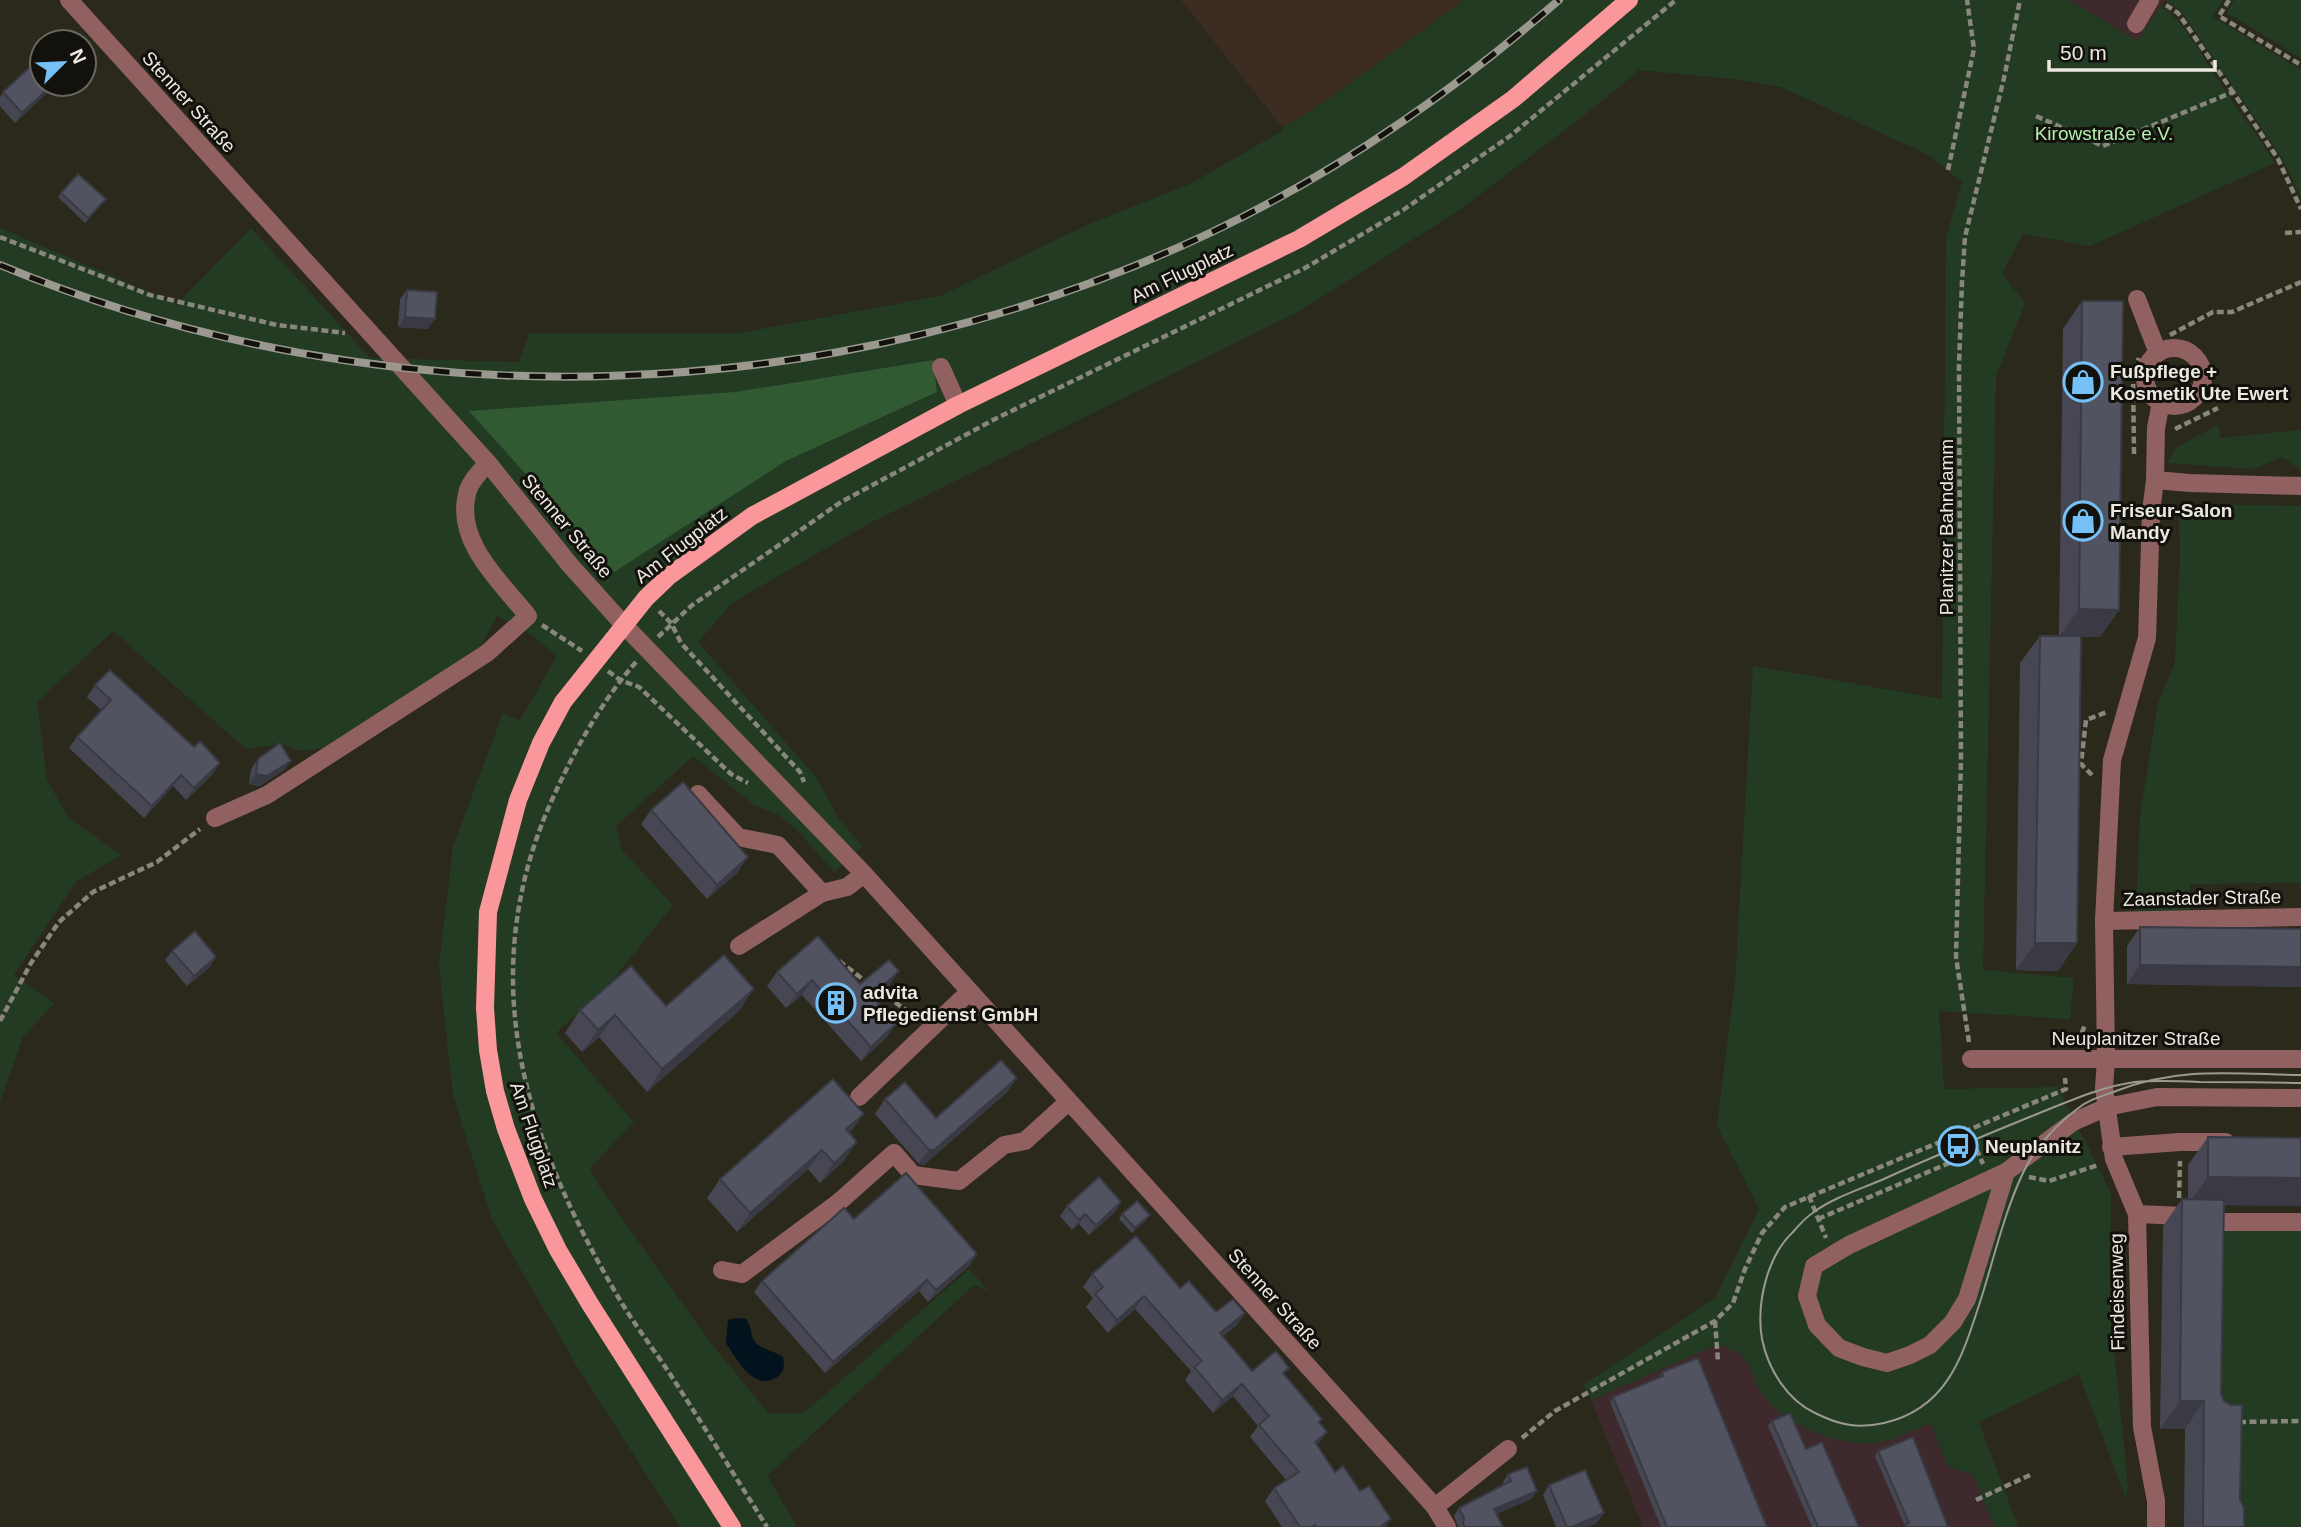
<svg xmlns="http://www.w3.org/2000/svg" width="2301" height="1527" viewBox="0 0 2301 1527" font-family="Arial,sans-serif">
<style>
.commercial{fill:#3c2c21}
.industrial{fill:#3e2a2c}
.green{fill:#233b23;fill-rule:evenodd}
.forest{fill:#315a32}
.water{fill:#02131d}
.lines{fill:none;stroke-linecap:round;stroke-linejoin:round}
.path{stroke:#89877c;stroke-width:4.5;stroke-dasharray:7 3.5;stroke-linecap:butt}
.minor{stroke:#916162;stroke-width:18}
.major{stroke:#fa979a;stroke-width:18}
.tram{stroke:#9b998f;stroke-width:2}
.rail-casing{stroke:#9b998f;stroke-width:8}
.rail{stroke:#13110c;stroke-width:5;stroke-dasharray:16;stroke-linecap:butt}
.wall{fill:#474753}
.shaded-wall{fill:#393a43}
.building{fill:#525360;stroke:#393a43;stroke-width:2}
.labels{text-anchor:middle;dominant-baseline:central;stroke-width:6;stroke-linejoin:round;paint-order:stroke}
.street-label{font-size:19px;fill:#ebe9e1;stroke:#13110c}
.park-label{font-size:19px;fill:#b0f1b0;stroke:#13110c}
.poi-label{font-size:19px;font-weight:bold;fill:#ebe9e1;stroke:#13110c;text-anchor:start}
</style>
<rect width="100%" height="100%" fill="#2b291c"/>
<path class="commercial" d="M1181 0H1464L1330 98 1283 128Z"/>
<g class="industrial">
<path d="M2069 0H2165L2138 41Z"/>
<path d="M1716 1345 1734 1348 1744 1357 1764 1396 1876 1443 1931 1423 1947 1466 1973 1475 1995 1527H1643L1591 1400Z"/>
</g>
<g class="green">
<path d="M1464 0H2069L2138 41 2161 5C2189 27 2206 63 2226 92 2242 116 2260 138 2275 163L2090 246 2023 234 2002 274 2025 303 1996 376 1983 970 2074 978 2070 1019 1939 1011 1944 1089 2058 1087 2111 1193 2110 1313 2128 1485 2126 1499 2079 1374 1979 1422 2018 1527H1995L1973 1475 1947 1466 1931 1423C1914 1429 1893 1441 1875 1443 1838 1446 1786 1426 1764 1396 1744 1369 1756 1353 1716 1345L1591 1400 1583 1385 1715 1298 1759 1209 1717 1126 1735 983 1753 666 1942 699 1946 238 1962 182 1929 155 1781 87 1733 79 1639 70 1595 107 1461 209 1298 312 870 523 732 603 698 642 816 777 839 819 862 846 834 872 798 831 778 814 754 805 693 756 616 826 622 850 673 905 612 981 556 1033 634 1122 590 1168 599 1186 707 1338 768 1413H804L969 1269 989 1291 974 1285 767 1476 797 1527H680L578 1368 492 1220 453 1095 439 966 453 846 503 713 520 720 557 656 525 630 497 616 481 646 330 747 301 751 281 744 246 749 113 631 37 702 47 780 68 817 121 855 76 882 14 975 54 1003 23 1037 0 1102V228L177 304 251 228 370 358 519 362 529 333H739L940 296 1087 225 1190 184 1282 131 1283 128 1330 98ZM932 360 937 392 786 461 735 392Z"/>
<path d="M2166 0H2223L2213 17 2301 70V197L2282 158 2181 11Z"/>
<path d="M2234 0H2301V58L2227 13Z"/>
<path d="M2218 425 2220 438 2301 430V470L2282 457 2253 469 2167 463 2177 447Z"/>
<path d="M2199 504 2301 506V883L2190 884V912H2136L2140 816 2158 704 2175 662 2180 556 2179 516Z"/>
<path d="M2301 1230V1527H2239L2220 1418 2221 1231Z"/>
</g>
<path class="forest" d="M933 360 937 392 786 461 614 572 469 411 735 392Z"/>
<path class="water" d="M736 1318 746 1319C752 1326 750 1336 755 1342 762 1350 775 1351 783 1357 785 1366 784 1372 777 1377 754 1393 736 1358 726 1343L728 1320Z"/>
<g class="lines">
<g class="path">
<path d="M2229 0 2219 16 2301 65"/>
<path d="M2166 5 2178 13 2233 92"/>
<path d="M2036 116 2103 146 2233 92 2278 159 2301 209"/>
<path d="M1948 170 1974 49 1967 0"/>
<path d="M2285 233 2301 232"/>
<path d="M0 237 150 295 277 325 345 333"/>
<path d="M2170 335 2213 312H2232L2301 282"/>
<path d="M2175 429 2218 408"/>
<path d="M2134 454 2133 373 2139 358"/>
<path d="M659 611 671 623 681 643 800 772 804 782"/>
<path d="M542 625 582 651"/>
<path d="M658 637 691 606 841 502 997 418 1305 268 1403 210 1510 136 1676 0"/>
<path d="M636 662C600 703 573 753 551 802 473 978 525 1138 617 1295 633 1323 653 1348 670 1374 703 1425 735 1476 767 1527"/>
<path d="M608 671 620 680 639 687 731 774 748 783"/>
<path d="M2092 775 2081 764 2086 720 2107 712"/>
<path d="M839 961 868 983"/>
<path d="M878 990 917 1018"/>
<path d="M0 1021 31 963 59 922 93 892 157 862 200 829"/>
<path d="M2076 1041 2079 1040 2085 1025"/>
<path d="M1969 1042 1956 957 1961 759 1959 365 1962 282 1965 237 2004 78 2020 0"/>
<path d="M1968 1130 1983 1164"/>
<path d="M2029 1177 2049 1181 2098 1165"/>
<path d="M1809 1196 1826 1238"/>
<path d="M2179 1198 2180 1161"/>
<path d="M1818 1219 1977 1151"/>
<path d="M1715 1321 1718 1361"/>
<path d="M2239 1422 2301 1421"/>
<path d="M1522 1438 1555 1411 1715 1321 1733 1303 1745 1269 1762 1233 1785 1207 2066 1089 2065 1078"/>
<path d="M1976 1500 2030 1475"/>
</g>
<g class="minor">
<path d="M69 0 488 463 570 565 623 624 864 874 1435 1507 1447 1527"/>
<path d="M2136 24 2150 0"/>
<path d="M2137 299 2158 353"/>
<circle cx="2174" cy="377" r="29"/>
<path d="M941 367 958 405"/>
<path d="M2155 480 2190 483 2301 486"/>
<path d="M698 794 738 837 778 845 822 893"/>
<path d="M215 818 267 795 487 653 528 616C501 582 455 542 467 494 469 482 480 472 488 463"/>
<path d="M2104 921 2301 917"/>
<path d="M739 946 822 893 847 887 864 874"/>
<path d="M1971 1059H2301"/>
<path d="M859 1097 969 992"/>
<path d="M2111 1147 2180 1142H2226"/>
<path d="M2006 1172 1967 1299 1953 1322 1930 1345 1910 1355 1887 1363 1863 1357 1839 1348 1817 1325 1807 1296 1814 1266 1849 1245 2006 1172 2073 1122 2107 1107 2157 1097 2301 1098"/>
<path d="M2137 1214 2208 1217 2216 1222H2301"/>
<path d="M722 1270 742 1274 839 1202 894 1153 913 1175 959 1181 1004 1145 1025 1141 1068 1102"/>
<path d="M1435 1507 1508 1449"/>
<path d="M2156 1527V1501L2142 1427 2137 1214 2114 1159 2104 1088 2106 1060 2104 921 2112 760 2147 638 2151 512 2155 480 2156 428 2161 402"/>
</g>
<path class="major" d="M732 1527 590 1304 558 1250 533 1199 506 1129 495 1091 488 1050 485 1008 488 912 518 800 541 743 563 702 646 598 669 576 752 516 958 405 1299 239 1403 177 1513 99 1629 0"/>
<path class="tram" d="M2301 1075C2235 1074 2178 1066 2116 1091 2102 1096 2088 1100 2077 1109 2055 1126 2033 1150 2022 1175 2004 1214 1994 1258 1981 1299 1963 1354 1949 1408 1884 1423 1858 1429 1839 1425 1815 1413 1787 1400 1768 1369 1762 1339 1756 1304 1767 1256 1793 1232 1799 1225 1806 1217 1814 1212 1832 1198 1864 1188 1886 1178 1934 1156 1983 1136 2032 1116 2065 1103 2099 1087 2135 1082 2156 1080 2178 1081 2200 1082 2233 1082 2267 1082 2301 1083"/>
<g class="rail-casing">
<path id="rail" d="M0 265C388 426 833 411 1212 232 1338 172 1454 91 1559 0"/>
</g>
<use href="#rail" class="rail"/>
</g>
<g class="wall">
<path d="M56 84 15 123 0 106V97L3 92Z"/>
<path d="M61 193 102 204 85 223 58 197Z"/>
<path d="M407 290 428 329 398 327 400 299Z"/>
<path d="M2082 301 2119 610 2100 637H2081L2077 943 2058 971 2016 970 2020 663 2040 636H2059L2063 329Z"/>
<path d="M95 685 212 775 186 800 173 786 144 818 69 748 77 737 101 710 87 697Z"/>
<path d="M258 759 284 770 260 786 249 784 251 769Z"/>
<path d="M651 810 738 872 707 899 641 824Z"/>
<path d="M2140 927 2301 929V987L2127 984V946Z"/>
<path d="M172 951 210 967 187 986 165 960Z"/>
<path d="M777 972 860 984 889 986 874 999 896 1024 886 1038 861 1061 802 995 786 1008 767 986Z"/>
<path d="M666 1006 739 1011 647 1092 599 1037 582 1052 565 1033 580 1010Z"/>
<path d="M1017 1078 1007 1092 924 1165 919 1164 875 1114 885 1099 936 1118Z"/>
<path d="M850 1133 844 1161 820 1183 808 1169 737 1232 707 1198 720 1179Z"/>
<path d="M2208 1137 2224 1205 2221 1393 2240 1499 2244 1527H2184L2185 1429H2160L2163 1226 2182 1199H2188V1165Z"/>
<path d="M1121 1202 1115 1212 1089 1235 1079 1224 1072 1230 1060 1216 1067 1206Z"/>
<path d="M1122 1214 1146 1220 1132 1233 1119 1219Z"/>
<path d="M854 1219 977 1254 969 1266 928 1302 919 1291 825 1373 754 1292 762 1281Z"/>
<path d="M1092 1274 1180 1288 1216 1312 1245 1313 1236 1326 1223 1336 1252 1371 1285 1375 1320 1423 1317 1445 1335 1472 1360 1491 1386 1527H1282L1265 1501 1274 1488 1286 1480 1250 1437 1258 1426 1233 1396 1213 1413 1185 1380 1191 1371 1135 1309 1108 1333 1086 1307 1093 1298 1083 1287Z"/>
<path d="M1662 1372 1767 1527H1661L1610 1402 1613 1397 1659 1378Z"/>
<path d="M1772 1421 1806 1449 1859 1527H1812L1768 1426Z"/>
<path d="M1878 1451 1948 1527H1904L1905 1526 1875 1456Z"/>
<path d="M1508 1474 1537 1491 1531 1499 1496 1514 1503 1527H1458L1454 1516 1459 1508 1504 1485 1503 1482Z"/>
<path d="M1549 1485 1597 1523 1587 1527H1556L1543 1495Z"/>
</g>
<g class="shaded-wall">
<path d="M53 84H56L15 123 22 113Z"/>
<path d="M405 317 435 319 428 329 398 327Z"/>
<path d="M2079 609 2119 610 2100 637H2059Z"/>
<path d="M291 761 284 770 260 786 249 784 256 774Z"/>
<path d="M220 763 212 775 186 800 194 788Z"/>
<path d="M181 775 173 786 144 818 152 806Z"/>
<path d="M748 857 738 872 707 899 717 885Z"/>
<path d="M2035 943H2077L2058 971 2016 970Z"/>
<path d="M216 957 210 967 187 986 194 976Z"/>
<path d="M2140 965 2301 967V987L2127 984Z"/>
<path d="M899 971 889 986 862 1011 872 996Z"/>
<path d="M812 980 802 995 786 1008 797 994Z"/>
<path d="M754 989 739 1011 647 1092 662 1069Z"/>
<path d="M615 1015 599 1037 582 1052 598 1030Z"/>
<path d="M896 1024 886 1038 861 1061 871 1047Z"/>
<path d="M1017 1078 1007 1092 924 1165 919 1164 929 1150Z"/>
<path d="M864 1114 850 1133 833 1148 846 1129Z"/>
<path d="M857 1142 844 1161 820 1183 834 1163Z"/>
<path d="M822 1150 808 1169 737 1232 750 1213Z"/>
<path d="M2208 1177 2301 1178V1206L2188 1205Z"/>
<path d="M1121 1202 1115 1212 1089 1235 1096 1225Z"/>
<path d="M1085 1214 1079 1224 1072 1230 1079 1220Z"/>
<path d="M1150 1215 1146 1220 1132 1233 1135 1228Z"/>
<path d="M977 1254 969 1266 928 1302 936 1290Z"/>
<path d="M927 1280 919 1291 825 1373 833 1362Z"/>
<path d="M1144 1296 1135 1309 1108 1333 1117 1320Z"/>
<path d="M1245 1313 1236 1326 1211 1346 1220 1333Z"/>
<path d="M1242 1384 1233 1396 1213 1413 1222 1400Z"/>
<path d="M2180 1401H2204L2185 1429H2160Z"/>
<path d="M1327 1432 1318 1444 1306 1455 1315 1442Z"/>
<path d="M1537 1491 1531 1499 1488 1517 1494 1509Z"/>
<path d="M1604 1513 1597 1523 1587 1527H1572Z"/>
<path d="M1391 1519 1386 1527H1380Z"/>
</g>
<g class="building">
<path d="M42 56V84H53L22 113 3 92Z"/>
<path d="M78 174 106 199 88 218 61 193Z"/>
<path d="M407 290 437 292 435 319 405 317Z"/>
<path d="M2082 301H2123L2119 610 2079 609Z"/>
<path d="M2040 636H2081L2077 943H2035Z"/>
<path d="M110 670 194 747 200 741 220 763 194 788 181 775 152 806 77 737 111 700 95 685Z"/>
<path d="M280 743 291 761 267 776 256 774 258 759Z"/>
<path d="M683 782 748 857 717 885 651 810Z"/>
<path d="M2140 927 2301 929V967L2140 965Z"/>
<path d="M195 931 216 957 194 976 172 951Z"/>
<path d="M818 936 860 984 889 960 899 971 872 996 896 1024 871 1047 812 980 797 994 777 972Z"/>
<path d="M724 955 754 989 662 1069 615 1015 598 1030 580 1010 631 966 666 1006Z"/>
<path d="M1001 1060 1017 1078 934 1150H929L885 1099 905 1082 936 1118Z"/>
<path d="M833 1079 864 1114 846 1129 857 1142 834 1163 822 1150 750 1213 720 1179Z"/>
<path d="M2208 1137 2301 1138V1178L2208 1177Z"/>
<path d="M906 1173 977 1254 936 1290 927 1280 833 1362 762 1281 844 1208 854 1219Z"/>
<path d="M1099 1177 1121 1202 1096 1225 1085 1214 1079 1220 1067 1206Z"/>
<path d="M2182 1199 2224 1200 2221 1393 2224 1401 2231 1405H2242L2240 1499 2244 1508V1527H2203L2204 1401H2180Z"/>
<path d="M1137 1201 1150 1215 1135 1228 1122 1214Z"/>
<path d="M1136 1236 1180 1288 1189 1281 1216 1312 1233 1299 1245 1313 1220 1333 1252 1371 1276 1351 1289 1368 1283 1373 1322 1419 1319 1422 1327 1432 1315 1442 1335 1472 1343 1466 1360 1491 1369 1486 1391 1519 1380 1527H1316L1315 1525 1312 1527H1300L1274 1488 1299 1472 1259 1425 1269 1416 1242 1384 1222 1400 1194 1367 1202 1361 1144 1296 1117 1320 1095 1294 1103 1287 1092 1274Z"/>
<path d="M1698 1358 1767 1527H1667L1613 1397 1663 1376 1662 1372Z"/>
<path d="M1790 1413 1806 1449 1822 1442 1859 1527H1818L1772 1421Z"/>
<path d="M1913 1437 1948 1527H1907L1906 1524 1909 1523 1878 1451Z"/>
<path d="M1527 1467 1537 1491 1494 1509 1503 1527H1465L1463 1524 1464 1518 1459 1508 1511 1481 1508 1474Z"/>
<path d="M1585 1470 1604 1513 1572 1527H1567L1549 1485Z"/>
</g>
<defs>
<g id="shop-ring" transform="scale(2.0125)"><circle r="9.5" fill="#13110c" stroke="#75c0f6" stroke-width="1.5"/><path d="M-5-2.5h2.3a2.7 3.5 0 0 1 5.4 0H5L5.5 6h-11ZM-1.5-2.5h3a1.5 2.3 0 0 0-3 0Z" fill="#75c0f6"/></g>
<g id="building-ring" transform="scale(2.0125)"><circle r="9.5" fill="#13110c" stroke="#75c0f6" stroke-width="1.5"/><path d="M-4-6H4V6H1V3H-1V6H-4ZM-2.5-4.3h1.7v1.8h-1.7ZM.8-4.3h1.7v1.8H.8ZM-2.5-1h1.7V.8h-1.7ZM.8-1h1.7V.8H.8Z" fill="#75c0f6"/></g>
<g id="bus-ring" transform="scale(2.0125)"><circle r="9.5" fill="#13110c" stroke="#75c0f6" stroke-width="1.5"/><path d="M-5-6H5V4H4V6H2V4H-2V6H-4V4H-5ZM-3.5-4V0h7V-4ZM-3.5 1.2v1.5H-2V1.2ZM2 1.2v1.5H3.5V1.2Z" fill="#75c0f6"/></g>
</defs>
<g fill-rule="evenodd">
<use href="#shop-ring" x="2083" y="382"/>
<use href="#shop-ring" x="2083" y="521"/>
<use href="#building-ring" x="836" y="1003"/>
<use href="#bus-ring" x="1958" y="1146"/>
</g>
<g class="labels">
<g class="street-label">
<text transform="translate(189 102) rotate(48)">Stenner Straße</text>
<text transform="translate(1182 273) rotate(-26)">Am Flugplatz</text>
<text transform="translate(567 526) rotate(50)">Stenner Straße</text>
<text transform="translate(1946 527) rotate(-90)">Planitzer Bahndamm</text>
<text transform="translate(681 545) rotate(-38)">Am Flugplatz</text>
<text transform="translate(2202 898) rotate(-1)">Zaanstader Straße</text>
<text x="2136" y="1038">Neuplanitzer Straße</text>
<text transform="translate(534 1135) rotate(71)">Am Flugplatz</text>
<text transform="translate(2117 1292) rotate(-91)">Findeisenweg</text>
<text transform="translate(1275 1299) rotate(48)">Stenner Straße</text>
</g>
<g class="park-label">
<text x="2104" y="133">Kirowstraße e.V.</text>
</g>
<g class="poi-label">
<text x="2110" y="371">Fußpflege +<tspan x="2110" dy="22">Kosmetik Ute Ewert</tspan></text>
<text x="2110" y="510">Friseur-Salon<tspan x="2110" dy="22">Mandy</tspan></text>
<text x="863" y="992">advita<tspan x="863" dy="22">Pflegedienst GmbH</tspan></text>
<text x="1985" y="1146">Neuplanitz</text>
</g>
</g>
<g transform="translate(63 63) rotate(66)"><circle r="33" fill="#13110c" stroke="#696761" stroke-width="2"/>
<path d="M0-5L12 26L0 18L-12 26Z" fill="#75c0f6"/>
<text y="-10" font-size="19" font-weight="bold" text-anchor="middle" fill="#ebe9e1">N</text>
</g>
<path d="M2049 60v10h166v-10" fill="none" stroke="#ebe9e1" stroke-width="3.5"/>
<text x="2060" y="60" font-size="21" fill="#ebe9e1" stroke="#13110c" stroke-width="5" paint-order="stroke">50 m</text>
</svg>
